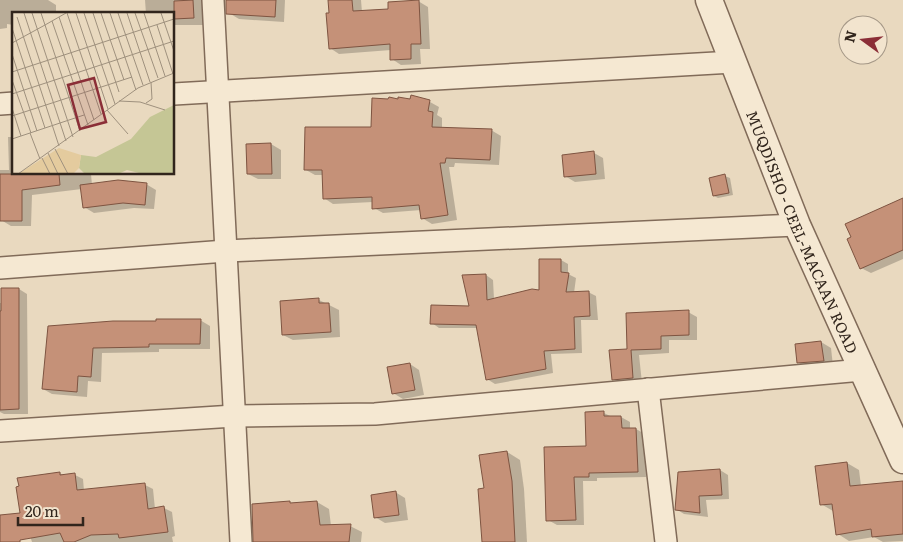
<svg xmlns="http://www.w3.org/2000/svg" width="903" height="542" viewBox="0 0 903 542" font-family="Literata,serif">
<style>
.shadow{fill:#0003}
.building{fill:#c59178;stroke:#7e5441}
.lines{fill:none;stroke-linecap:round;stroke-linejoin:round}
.minor-casing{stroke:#816b59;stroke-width:24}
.tertiary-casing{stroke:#816b59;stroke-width:29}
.minor{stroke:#f5e8d2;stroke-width:21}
.tertiary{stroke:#f5e8d2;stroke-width:26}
.labels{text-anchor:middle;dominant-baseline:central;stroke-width:4;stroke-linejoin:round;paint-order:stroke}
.street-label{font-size:15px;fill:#31251c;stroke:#f2e4ce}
.inset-road{fill:none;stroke:#9f917e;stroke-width:1}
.view{fill:#8b2e37;fill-opacity:0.15;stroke:#8b2e37;stroke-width:2.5}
.inset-edge{fill:none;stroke:#31251c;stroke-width:2.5}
</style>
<rect width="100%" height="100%" fill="#e9d9bf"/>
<g class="shadow">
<path d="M0 0H48L56 5V14H14V25L7 24V28L0 29Z"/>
<path d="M145 0H206L207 25H174V14H146Z"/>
<path d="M230 0H285L284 22 239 19 229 13Z"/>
<path d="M329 0H361L362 12 389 10 418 1 428 7 430 49H420L421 64 401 65 392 59 391 50 339 54 330 48 331 14Z"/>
<path d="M430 102 439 107 437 115 442 118V128L491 130 501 136 499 165 455 163 454 167H449L457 220 432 224 422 218 421 210 383 213 374 208 373 202 333 204 324 198 323 175H315L306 170 372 128Z"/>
<path d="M8 137H14V174H91L92 185 146 184 156 190 154 209 134 208 94 213 84 207 82 189 32 195 31 226H11L1 220 0 194V170H9Z"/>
<path d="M271 144 281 150V179H258L248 174V145Z"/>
<path d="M594 153 603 158 605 179 575 182 565 176Z"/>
<path d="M725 176 730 178 733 195 718 198 714 196Z"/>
<path d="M903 200V259L871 273 861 268Z"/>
<path d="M561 260 568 264V274L576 278 574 293 588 292 596 296 598 320H581L582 353 551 354 553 373 495 384 487 379 478 328H439L432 323 470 307 486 275 493 280 494 299 540 292Z"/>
<path d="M19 289 27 294 28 414H4L0 412V303H3Z"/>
<path d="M319 300 339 310 340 337 293 340 283 335Z"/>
<path d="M688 312 697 317V340H669V353L639 355 642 383 622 384 613 379 629 350Z"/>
<path d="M200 320 210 326V349H159V352L102 353 101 382 88 381 87 397 52 394 43 389 49 327Z"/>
<path d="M821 342 831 348 833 366 808 368 799 363 797 345Z"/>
<path d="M410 364 419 370 424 395 403 399 393 393Z"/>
<path d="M604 413 612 417H621L630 422V429H636L645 434 646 477 597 478V481H583L584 525H557L548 520 587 447Z"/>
<path d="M507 452 520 460 524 489 527 542H483L485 490Z"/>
<path d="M847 463 859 470 861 486 903 482V541L883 542 874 537 849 541 838 534 833 511 821 504Z"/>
<path d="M720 470 728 475 729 499 706 500 708 517 684 514 676 509Z"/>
<path d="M60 473 64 476 75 475 83 479 84 491 145 485 153 489 155 509 164 508 172 512 175 536 172 537 173 542H32L21 507Z"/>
<path d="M395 492 405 498 408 520 385 523 375 517Z"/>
<path d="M289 502 293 504 317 502 329 509 331 526H350L362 532 361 542H255Z"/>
</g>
<g class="building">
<path d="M193 0 194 18 174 19V1Z"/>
<path d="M226 0H276L275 17 226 14Z"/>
<path d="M328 0H352L353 11 388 9V2L419 0 421 44H411V59L390 60V44L329 49 326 13H329Z"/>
<path d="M411 95 430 100 428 111 433 112 432 127 492 129 490 160 446 158 445 163H440L448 215 421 219 419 205 372 209V197L323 199 322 170H304L305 127H371L372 98 388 99 389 97 398 99V97L410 99Z"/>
<path d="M271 143 272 174H247L246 144Z"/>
<path d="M594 151 596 174 564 177 562 155Z"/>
<path d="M0 174H59L60 185 22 190V221H0Z"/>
<path d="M725 174 729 193 713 196 709 178Z"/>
<path d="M118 180 147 183 145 205 123 203 83 208 80 185Z"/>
<path d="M903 198V250L860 269 847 239 851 237 845 224Z"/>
<path d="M539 259H561V272L569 273 566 292 589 291 590 316 574 317 575 349 544 351 546 369 486 380 476 325 430 324 431 305 469 306 462 275 486 274 487 300 532 289 539 290Z"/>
<path d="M1 288H19V409L0 410V311H1Z"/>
<path d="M319 298V303H329L331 332 282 335 280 301Z"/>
<path d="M689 310V335L661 336V349L631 350 633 378 612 380 609 350 627 349 626 313Z"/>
<path d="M156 319H201L200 344H149V347L93 348 91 377 78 376 77 392 42 389 48 326 113 321H156Z"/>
<path d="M821 341 824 361 797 363 795 344Z"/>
<path d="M410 363 415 390 392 394 387 367Z"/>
<path d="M604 411V416H621L622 428H636L638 472 589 473V477H574L576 520 546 521 544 447 586 446 585 412Z"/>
<path d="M507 451 512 481 515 542H482L478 489 484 488 479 455Z"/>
<path d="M847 462 850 486 903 481V534L872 537 871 529 836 535 832 504 820 505 815 466Z"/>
<path d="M720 469 722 495 699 496 700 513 675 510 678 472Z"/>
<path d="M60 472V475L75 473 77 490 145 483 148 509 164 506 168 532 119 538 118 534 91 535 74 542H64L60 533 20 540V542H0V515L20 513 16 487 19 486 17 478Z"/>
<path d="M396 491 399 515 374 518 371 495Z"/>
<path d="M290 501V503L317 501 320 525 351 524 349 542H253L252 504Z"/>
</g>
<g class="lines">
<g class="minor-casing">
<g id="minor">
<path d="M213 0 241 542"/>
<path d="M174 94 733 62"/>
<path d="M0 104 14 103"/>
<path d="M0 268 226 251 797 225"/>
<path d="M648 389 666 542"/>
<path d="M0 431 234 416 375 414 862 370"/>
</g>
</g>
<g class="tertiary-casing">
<g id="tertiary">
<path id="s1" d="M709 0 797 225 903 460"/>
</g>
</g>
<use href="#minor" class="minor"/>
<use href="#tertiary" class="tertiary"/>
</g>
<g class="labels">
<g class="street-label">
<text stroke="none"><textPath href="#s1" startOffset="250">MUQDISHO - CEEL-MACAAN ROAD</textPath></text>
</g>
</g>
<g transform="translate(12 12)">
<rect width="162" height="162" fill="#e9d9bf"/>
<path d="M162 93V162H131L115 158 106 162H73L67 156 69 143 84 145 119 127 138 105Z" fill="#c5c695"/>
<path d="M47 136 69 143 67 156 61 162H6Z" fill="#e4cb9e"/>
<path class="inset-road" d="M12 1 54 129M20 1 61 125M29 1 33 13 54 1M55 1 89 102M64 1 96 97M72 1 103 92M81 1 107 80M89 1 112 68M98 1 124 78M106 1 131 73M115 1 138 70M123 1 146 66M132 1 153 64M149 1 162 39M5 5 47 134M47 5 82 108M40 9 76 113M145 13 161 62M0 16 33 116M0 31 33 13 68 119M0 42 25 119M0 60 162 7M0 68 19 121M0 82 162 29M107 89 128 90 153 98M134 91 140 87 139 70M0 96 9 124M95 98 116 122M0 104 120 65M18 121 28 147M0 127 72 103M43 137 56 162M36 141 46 162M30 146 38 162M6 162 126 76 162 61"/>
<path class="view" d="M82 66 94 110 68 117 56 73Z"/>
<rect width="162" height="162" class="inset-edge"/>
</g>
<g transform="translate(863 40) rotate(285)"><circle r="24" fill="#f2e4ce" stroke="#a59887"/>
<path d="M0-4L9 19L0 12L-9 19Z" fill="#8b2e37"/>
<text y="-8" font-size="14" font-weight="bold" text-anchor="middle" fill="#31251c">N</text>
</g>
<path d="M18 517v8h65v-8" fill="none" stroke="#31251c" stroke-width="2.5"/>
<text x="25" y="517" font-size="15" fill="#31251c" stroke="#f2e4ce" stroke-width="4" paint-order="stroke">20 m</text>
</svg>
